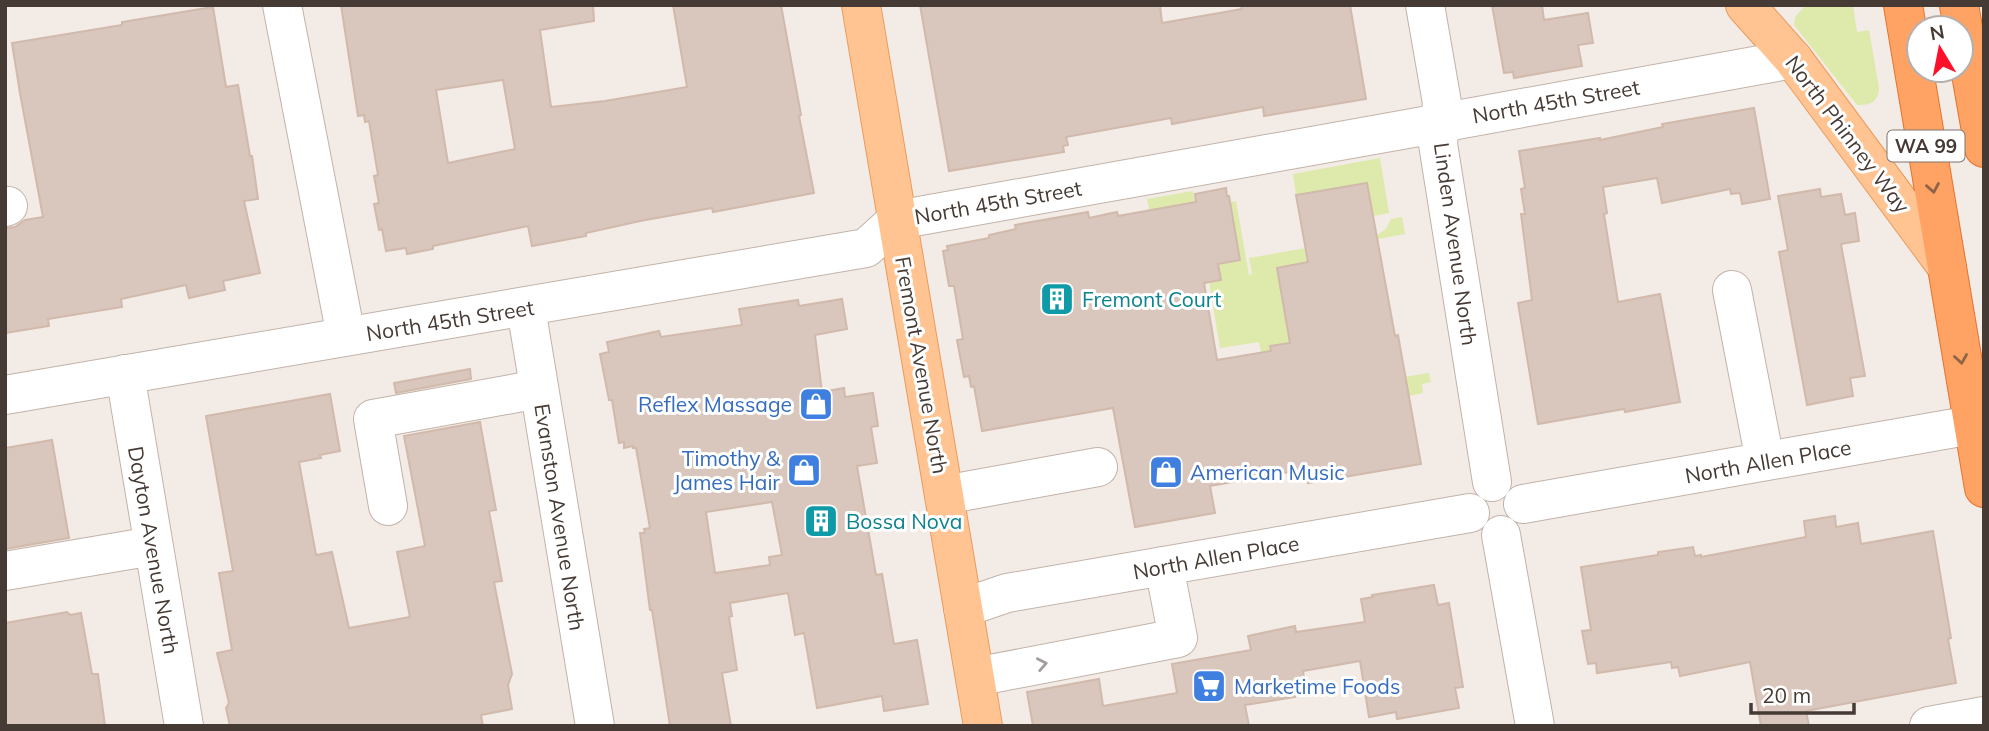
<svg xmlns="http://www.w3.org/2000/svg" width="1989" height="731" viewBox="0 0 1989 731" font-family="Mulish,sans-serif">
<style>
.green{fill:#deeaab}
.building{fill:#d9c6bc;stroke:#d1b9ac;stroke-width:2;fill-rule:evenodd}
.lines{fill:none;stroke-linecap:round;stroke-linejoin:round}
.minor-casing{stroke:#c2b3aa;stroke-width:40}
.major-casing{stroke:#ea9a5c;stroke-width:40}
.highway-casing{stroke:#e6712c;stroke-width:40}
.minor{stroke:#fff;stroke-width:38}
.major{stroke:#ffc492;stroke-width:38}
.highway{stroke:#ffa364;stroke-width:38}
.oneway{stroke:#906447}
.oneway2{stroke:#a29c9a}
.labels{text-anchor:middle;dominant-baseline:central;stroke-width:6;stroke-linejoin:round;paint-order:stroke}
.shield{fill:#fff;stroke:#7e7571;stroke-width:2}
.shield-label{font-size:19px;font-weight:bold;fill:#463a34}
.street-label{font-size:21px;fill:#463a34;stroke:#fff}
.culture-label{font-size:21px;fill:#0d838f;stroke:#fff;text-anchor:start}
.shop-label{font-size:21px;fill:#366cbe;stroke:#fff;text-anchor:end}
</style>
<rect width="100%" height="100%" fill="#f3ebe5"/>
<g class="green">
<path d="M1806 5H1853L1857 32 1869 30 1879 88C1878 103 1870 105 1857 105L1794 25 1795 17Z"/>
<path d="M1380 158 1389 213 1373 216 1367 183 1296 195 1293 174Z"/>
<path d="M1193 191 1206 268 1179 205 1156 209 1157 217 1151 218 1147 199Z"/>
<path d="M1236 201 1249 275 1252 274 1249 258 1376 236 1386 229 1391 219 1402 217 1405 234 1335 247 1336 258 1277 268 1289 333 1392 315 1391 322 1349 329V332L1343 333 1349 366 1373 362V366H1376L1379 381 1429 373 1431 382 1422 384 1423 393 1409 396 1407 387 1364 394 1372 443 1357 445 1336 328 1316 332 1317 338 1270 346 1276 384 1267 385 1259 342 1220 348 1209 282 1221 279 1218 264 1240 260 1230 202Z"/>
</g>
<g class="building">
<path d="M341 5H593L594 21 540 30 551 107 605 101 687 87 673 5H781L801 115 799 116 814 193 713 212 712 208 640 221 586 233V236L532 246 528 226 433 246V249L407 254 406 248 386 251 382 229 379 230 374 204 379 203 374 176 378 175 369 121 365 122 364 115 358 116ZM503 80 515 149 448 163 436 90Z"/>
<path d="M920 5H1160L1162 23 1242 9 1241 5H1350L1366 99 1264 116 1263 107 1172 124 1171 118 1066 137 1068 145 1063 146 1064 152 949 171Z"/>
<path d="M1492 5H1542L1544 20 1588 13 1593 43 1578 45 1582 66 1514 78 1513 72 1504 73Z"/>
<path d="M213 7 226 87 238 85 250 156H252L258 199 244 201 260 273 223 281 225 290 189 298 186 285 121 299 122 307 48 319 49 326 5 333V228L15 227 25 220 43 217 20 93 12 43 122 25V22Z"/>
<path d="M1754 108 1770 199 1742 204 1740 193 1731 194 1730 189 1662 203 1657 178 1603 187 1607 213 1604 214 1618 302 1660 294 1680 402 1625 412 1624 409 1538 424 1518 303 1532 300 1521 214H1525L1521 189 1525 188 1519 151 1600 138V140L1663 127 1662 124Z"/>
<path d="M1367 183 1395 336 1398 335 1421 464 1308 483 1307 478 1303 479 1301 470 1210 486 1215 513 1135 527 1113 408 982 431 974 386 971 387 969 376 964 377 957 340 963 339 954 286H949L943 251 948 250 947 246 989 238V235L1016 229 1015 225 1088 212 1089 218 1117 212 1118 216 1196 202 1195 194 1226 188 1227 196H1229L1240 260 1218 264 1221 280 1204 283 1217 360 1271 351 1270 346 1290 343 1277 268 1308 262 1296 195Z"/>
<path d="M1820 189 1821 197 1841 194 1845 215 1855 213 1859 241 1841 244 1865 376 1850 378 1853 396 1807 405 1779 252 1788 250 1778 196Z"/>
<path d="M842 299 847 329 815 335 822 392 844 388 845 397 873 393 878 426 871 427 877 463 857 466 876 575 882 574 894 644 917 640 928 704 884 711 882 696 817 708 804 633 795 635 788 593 730 603 732 616 729 617 737 670 722 673 731 726H670L652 610H650L640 533H645L644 529 650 528 636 448H633V446L624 448V442L619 443 612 400H609L600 354 609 352 607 342 659 331 661 337 742 325 739 309 798 300 799 306ZM772 502 782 555 769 557 770 565 715 573 706 512Z"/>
<path d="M470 369 471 379 396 393 394 383Z"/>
<path d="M330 394 340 451 320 455 321 458 299 462 316 555 332 552 349 628 410 617 397 552 425 546 404 436 480 422 496 510 489 511 502 581 494 582 512 674 508 685 512 709 481 715 483 726H230L226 708 229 703 217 653 232 650 219 573 233 571 206 416Z"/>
<path d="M52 440 69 538 5 549V448Z"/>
<path d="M1835 516 1836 527 1858 523 1861 544 1933 531 1951 638 1948 639 1956 683 1806 711 1809 726H1761L1750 662 1680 676 1678 667 1672 668 1671 662 1597 673 1596 663 1588 664 1582 631 1591 630 1581 567 1658 555V552L1693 547 1695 556 1701 555V557L1806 537 1804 521Z"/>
<path d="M1434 585 1438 605 1449 603 1463 687 1455 688 1459 708 1397 719 1396 712 1369 717 1360 661 1303 671 1305 685 1293 687 1295 697 1245 705 1249 726H1033L1027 692 1099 679 1103 706 1177 693 1172 664 1251 650 1248 636 1295 626 1296 632 1365 622 1361 599 1373 597 1372 595Z"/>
<path d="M67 612 70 615 81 613 92 674H98L105 726H5V623Z"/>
</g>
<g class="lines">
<g class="minor-casing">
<g id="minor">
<path d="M282 5 346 336"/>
<path d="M1425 5 1442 103 1438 144 1492 482"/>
<path d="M5 207 8 206"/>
<path d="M1732 290 1765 461"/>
<path d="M526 308 595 726"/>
<path d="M125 374 184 726"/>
<path d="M5 395C292 344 579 299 866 248L897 220 1407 129 1793 59"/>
<path d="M944 495 1098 467"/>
<path d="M1523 504 1972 425"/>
<path d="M388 506 373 419 539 389"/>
<path d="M1501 535 1535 726"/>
<path d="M5 571 153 546"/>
<path d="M963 608 1007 593 1470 513"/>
<path d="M975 677 1178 638 1164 566"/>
<path d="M1929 726 1984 716"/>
</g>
</g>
<g class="major-casing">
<g id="major">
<path d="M861 5 983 726"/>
<path d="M1745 5 1793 59 1947 267"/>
</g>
</g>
<g class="highway-casing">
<g id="highway">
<path d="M1903 5 1984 488"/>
<path d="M1959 5 1984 148"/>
</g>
</g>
<use href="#minor" class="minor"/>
<use href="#major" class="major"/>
<use href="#highway" class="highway"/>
</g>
<defs><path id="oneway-chevron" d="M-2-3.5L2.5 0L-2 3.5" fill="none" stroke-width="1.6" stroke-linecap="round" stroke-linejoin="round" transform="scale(1.75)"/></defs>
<g class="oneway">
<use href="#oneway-chevron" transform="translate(1933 188) rotate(80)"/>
<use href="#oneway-chevron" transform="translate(1961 359) rotate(81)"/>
</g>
<use class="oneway2" href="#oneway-chevron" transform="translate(1042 664) rotate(-11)"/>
<defs>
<g id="building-square" transform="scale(1.75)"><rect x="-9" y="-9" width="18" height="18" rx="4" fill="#0f9aa8" stroke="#fff"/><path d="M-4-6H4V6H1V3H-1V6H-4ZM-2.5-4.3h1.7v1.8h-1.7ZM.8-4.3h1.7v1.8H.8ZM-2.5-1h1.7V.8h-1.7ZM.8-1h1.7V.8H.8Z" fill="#fff"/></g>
<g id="shop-square" transform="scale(1.75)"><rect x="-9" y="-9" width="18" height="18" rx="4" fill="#3f7fe0" stroke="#fff"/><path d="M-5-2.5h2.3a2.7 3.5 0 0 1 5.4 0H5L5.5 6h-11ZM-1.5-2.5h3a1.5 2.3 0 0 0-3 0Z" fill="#fff"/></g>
<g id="supermarket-square" transform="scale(1.75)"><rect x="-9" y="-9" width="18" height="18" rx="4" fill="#3f7fe0" stroke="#fff"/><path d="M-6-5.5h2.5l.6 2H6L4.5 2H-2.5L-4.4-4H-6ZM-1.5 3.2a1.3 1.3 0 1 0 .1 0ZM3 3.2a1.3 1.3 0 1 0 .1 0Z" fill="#fff"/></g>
</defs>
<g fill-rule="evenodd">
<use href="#building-square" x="1057" y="299"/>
<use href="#shop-square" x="816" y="404"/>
<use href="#shop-square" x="804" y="470"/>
<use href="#shop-square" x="1166" y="472"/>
<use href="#building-square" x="821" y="521"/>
<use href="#supermarket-square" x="1209" y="686"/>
</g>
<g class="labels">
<rect class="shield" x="1887.5" y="130.5" width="77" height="31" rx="5"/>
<g class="shield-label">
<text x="1926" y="146">WA 99</text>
</g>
<g class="street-label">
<text transform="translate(1556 101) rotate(-10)">North 45th Street</text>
<text transform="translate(1848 134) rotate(53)">North Phinney Way</text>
<text transform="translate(998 202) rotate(-10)">North 45th Street</text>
<text transform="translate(1456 244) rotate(82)">Linden Avenue North</text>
<text transform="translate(450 320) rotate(-9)">North 45th Street</text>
<text transform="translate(922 365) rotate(80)">Fremont Avenue North</text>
<text transform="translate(1768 461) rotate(-10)">North Allen Place</text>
<text transform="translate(560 517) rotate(81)">Evanston Avenue North</text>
<text transform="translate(154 550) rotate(80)">Dayton Avenue North</text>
<text transform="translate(1216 557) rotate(-10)">North Allen Place</text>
</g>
<g class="culture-label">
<text x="1082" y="299">Fremont Court</text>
<text x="846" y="521">Bossa Nova</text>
</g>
<g class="shop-label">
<text x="792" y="404">Reflex Massage</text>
<text x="780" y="458">Timothy &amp;<tspan x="780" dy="24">James Hair</tspan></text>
<text x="1190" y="472" text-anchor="start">American Music</text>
<text x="1234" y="686" text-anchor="start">Marketime Foods</text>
</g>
</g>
<rect width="1989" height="731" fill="none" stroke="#463a34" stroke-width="14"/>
<g transform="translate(1940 49) rotate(350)"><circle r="33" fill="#ffffff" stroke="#b5b0ae" stroke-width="2"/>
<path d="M0-5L12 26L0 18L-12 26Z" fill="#ff102a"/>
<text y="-10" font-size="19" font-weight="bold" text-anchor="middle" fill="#463a34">N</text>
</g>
<path d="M1751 703v10h103v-10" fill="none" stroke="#463a34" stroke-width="3.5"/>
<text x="1762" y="703" font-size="21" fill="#463a34" stroke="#ffffff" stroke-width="5" paint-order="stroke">20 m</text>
</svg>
